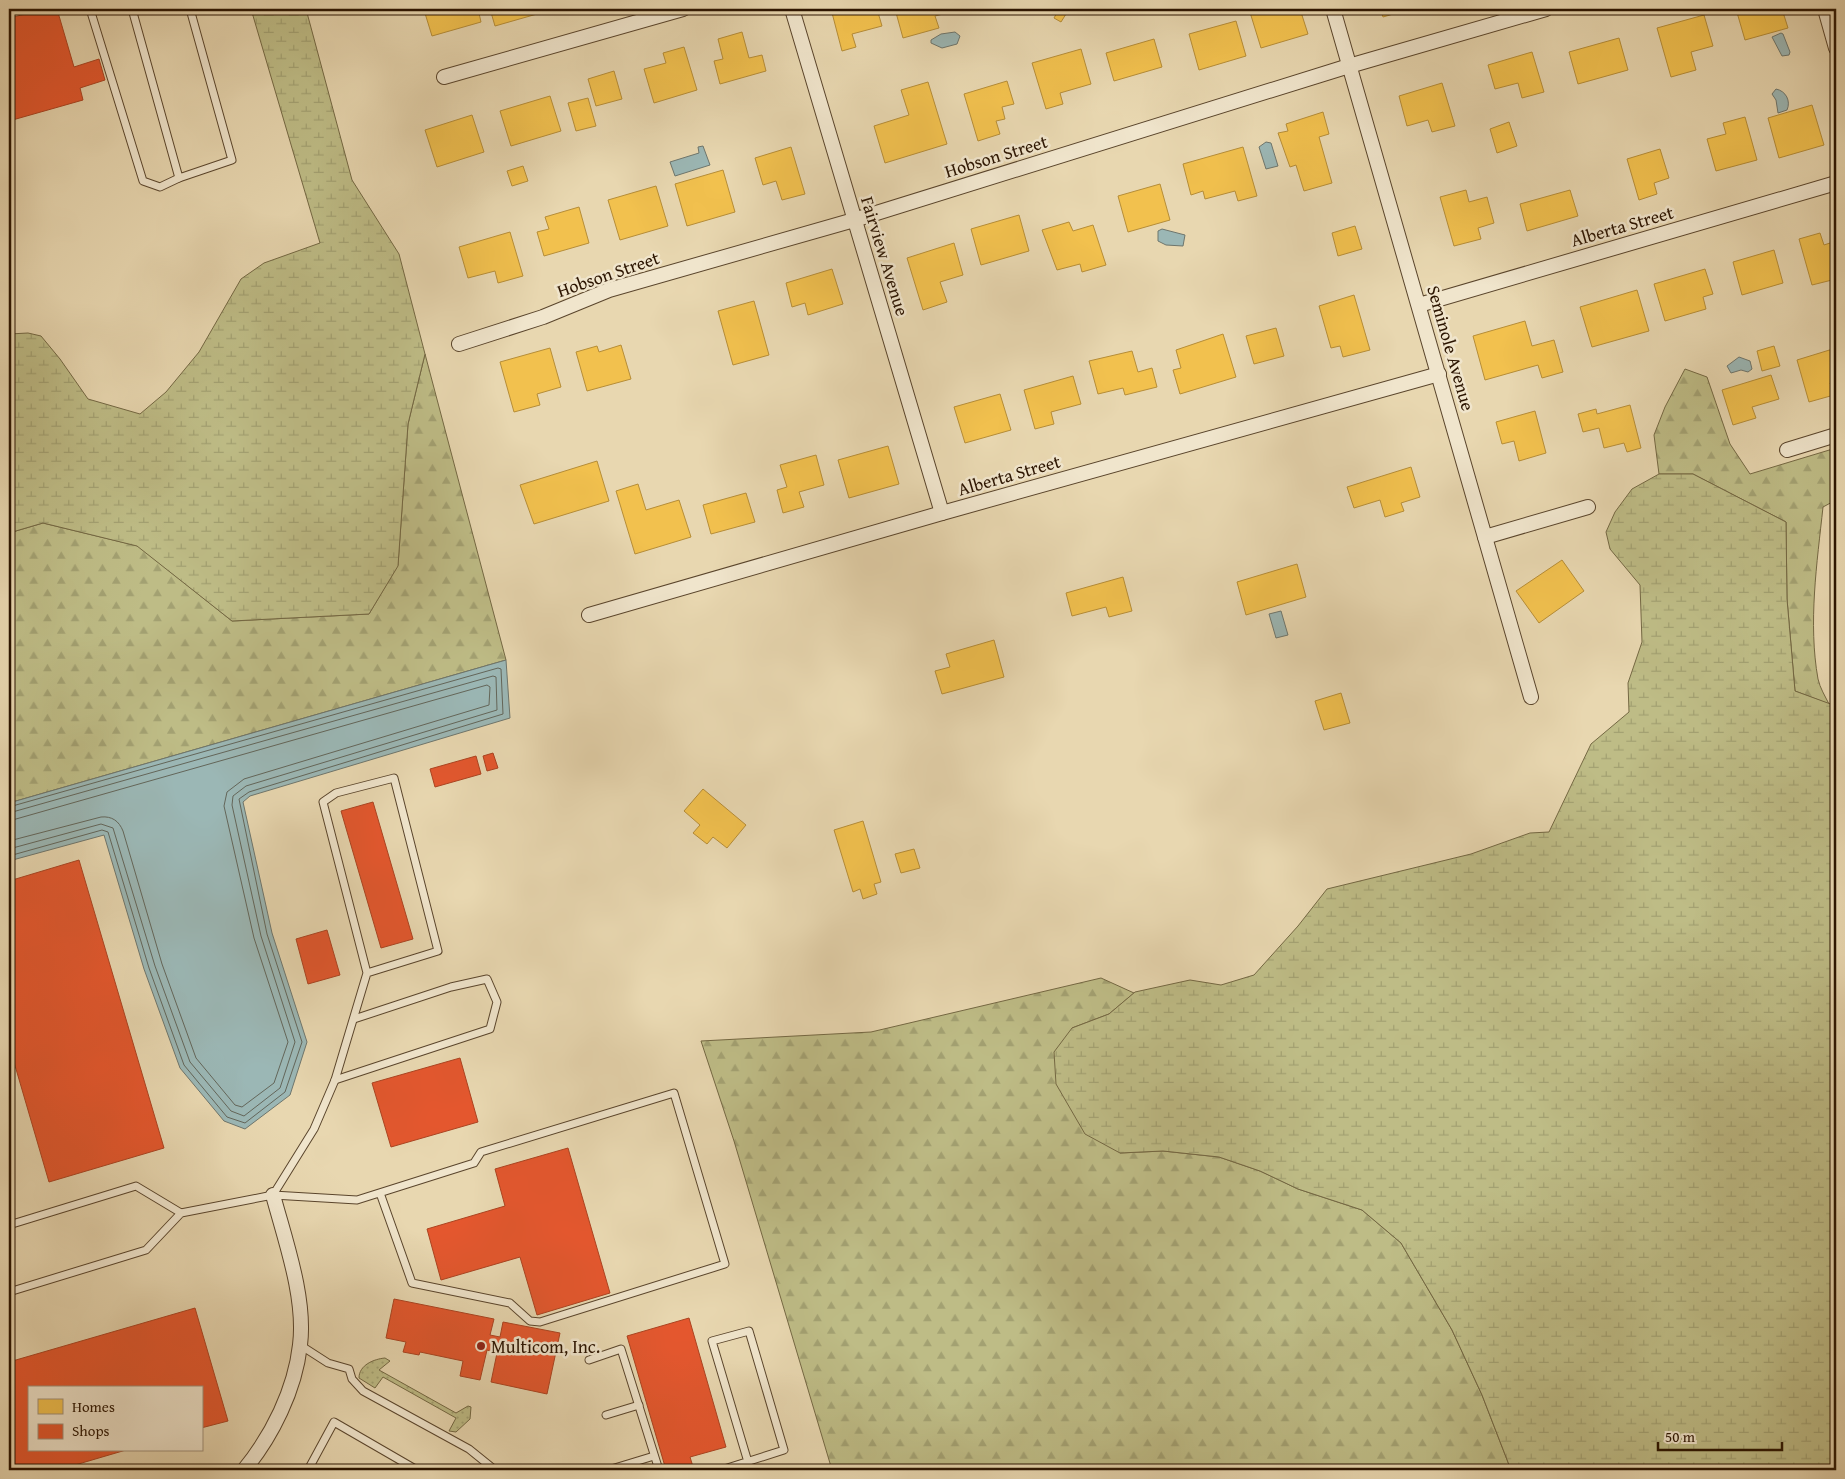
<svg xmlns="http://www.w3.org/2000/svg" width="1845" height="1479" viewBox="0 0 1845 1479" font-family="'Gentium Book Plus',serif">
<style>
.green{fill:url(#green-dots);stroke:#746843}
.forest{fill:url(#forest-firs);stroke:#746843}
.wetland{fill:url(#wetland-marsh);stroke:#746843}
.water{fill:#9bb7b5;stroke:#6e766d}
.homes{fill:#f2c14e;stroke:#b68d37}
.shops{fill:#e4572e;stroke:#ac4320}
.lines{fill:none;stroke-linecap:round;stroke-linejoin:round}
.shore{stroke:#63665a;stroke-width:1}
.service-casing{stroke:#5a452c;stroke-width:9}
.minor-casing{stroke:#5a452c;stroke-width:16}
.service{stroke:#f0e5cc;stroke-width:7}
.minor{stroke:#f0e5cc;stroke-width:14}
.poi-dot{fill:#8f2418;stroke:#f0e5cc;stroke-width:2}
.labels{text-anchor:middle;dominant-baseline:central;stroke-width:5;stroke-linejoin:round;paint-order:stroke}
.street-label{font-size:18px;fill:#2b1400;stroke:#f0e5cc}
.poi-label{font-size:18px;fill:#2b1400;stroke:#f0e5cc;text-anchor:start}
</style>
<defs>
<pattern id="green-dots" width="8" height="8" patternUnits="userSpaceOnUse" patternTransform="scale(1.25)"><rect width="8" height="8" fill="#bebc86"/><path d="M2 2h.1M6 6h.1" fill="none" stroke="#a3a172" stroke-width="1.8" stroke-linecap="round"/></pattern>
<pattern id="forest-firs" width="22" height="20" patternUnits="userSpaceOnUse" patternTransform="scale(1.25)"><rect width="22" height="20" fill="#bebc86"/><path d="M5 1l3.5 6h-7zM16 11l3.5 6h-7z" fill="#a3a172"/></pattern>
<pattern id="wetland-marsh" width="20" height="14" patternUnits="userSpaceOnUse" patternTransform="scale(1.25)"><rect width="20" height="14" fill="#bebc86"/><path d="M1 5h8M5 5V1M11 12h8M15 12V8" fill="none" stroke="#a3a172"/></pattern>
</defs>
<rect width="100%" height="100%" fill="#e8d7b0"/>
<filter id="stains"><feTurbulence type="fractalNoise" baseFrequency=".004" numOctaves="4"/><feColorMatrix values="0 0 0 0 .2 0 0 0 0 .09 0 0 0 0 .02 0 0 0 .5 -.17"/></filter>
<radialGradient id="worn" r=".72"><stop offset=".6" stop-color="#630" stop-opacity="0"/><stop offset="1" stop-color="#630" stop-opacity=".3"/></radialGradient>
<path class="green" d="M385 1358 390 1361 379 1370 456 1413 468 1406 471 1407 470 1419 456 1432 449 1431 456 1418 383 1377 375 1388 359 1378C359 1365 374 1359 385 1358Z"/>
<g class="forest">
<path d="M425 354 506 660 9 803V533L43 523 138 546 232 621 369 614 398 565 408 424Z"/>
<path d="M1685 369 1707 377 1730 444 1750 474 1836 448V500L1823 507C1817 563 1808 623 1818 679 1820 688 1825 696 1829 704L1795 691 1787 599 1786 522 1693 474H1659L1654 435 1665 407Z"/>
<path d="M1101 978 1134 993 1109 1014 1072 1028 1120 1153 1163 1151 1219 1157 1260 1171 1298 1189 1362 1210 1401 1243 1452 1330 1482 1395 1511 1470H832L734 1141 701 1041 871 1032Z"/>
</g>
<g class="wetland">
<path d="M251 9H306L352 180 399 254 425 354 408 424 398 566 369 614 232 621 137 546 43 523 9 533V334L28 333 41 336 60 359 88 399 140 414 166 392 199 352 241 279 264 263 320 243Z"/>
<path d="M1659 474H1693L1786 522 1787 599 1795 691 1836 706V1470H1511L1482 1395 1452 1330 1401 1243 1362 1210 1298 1189 1260 1171 1219 1157 1163 1151 1120 1153 1085 1134 1056 1084 1054 1052 1072 1028 1109 1014 1135 992 1190 980 1221 985 1254 975 1298 926 1327 889 1471 854 1530 833 1549 832 1591 744 1629 712 1628 683 1642 642 1640 585 1610 549 1606 532 1615 512 1632 489Z"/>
</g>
<g class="water">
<path d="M955 32 960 36 957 44 942 48 931 43V40L941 34Z"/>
<path d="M1781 33 1783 34 1790 52 1789 55 1782 56 1772 37Z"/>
<path d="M1776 89C1786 91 1791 101 1787 110L1778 113 1776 100 1772 94Z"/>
<path d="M1266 142 1271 143 1278 166 1266 169 1259 147Z"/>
<path d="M703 146 710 165 675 176 670 162 699 153 698 147Z"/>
<path d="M1162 229 1185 235 1183 246 1166 245 1158 241V231Z"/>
<path d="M1739 357 1750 361 1752 369 1748 372 1741 370 1731 373 1727 366Z"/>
<path d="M1281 611 1288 635 1276 638 1269 614Z"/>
<path d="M506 660 510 718 250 796 243 802 272 933 307 1042 290 1095 245 1129 224 1121 180 1068 144 969 104 835 9 861V803Z"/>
</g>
<g class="homes">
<path d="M478 9 481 22 432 36 424 10Z"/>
<path d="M490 9H536L537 14 495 26Z"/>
<path d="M831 9H877L882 26 852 34 856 47 842 51Z"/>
<path d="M895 9H946L947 13 935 16 939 28 903 38Z"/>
<path d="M1059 9 1066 14 1061 22 1054 18Z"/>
<path d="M1249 9H1300L1308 34 1261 48Z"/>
<path d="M1380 9H1407V10L1383 17Z"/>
<path d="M1736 9H1782L1788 28 1745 40Z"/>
<path d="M1704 15 1713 46 1691 52 1696 70 1671 77 1657 28Z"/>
<path d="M1236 21 1246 56 1199 70 1189 34Z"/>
<path d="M742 32 749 58 762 55 766 71 720 84 714 61 723 59 718 39Z"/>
<path d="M1619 38 1628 70 1578 84 1569 52Z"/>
<path d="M1154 39 1162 67 1114 81 1106 53Z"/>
<path d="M684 47 697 90 654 103 644 69 666 63 663 53Z"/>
<path d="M1081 49 1091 84 1060 93 1063 104 1046 109 1032 63Z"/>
<path d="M1532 52 1544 92 1522 98 1518 83 1495 89 1488 65Z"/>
<path d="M614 71 622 99 596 106 588 79Z"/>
<path d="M1007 81 1014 104 1002 107 1005 119 996 121 1000 134 978 141 964 94Z"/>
<path d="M928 82 947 144 885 163 874 126 909 115 901 90Z"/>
<path d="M1442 83 1455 126 1432 132 1428 120 1407 126 1399 96Z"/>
<path d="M550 96 561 131 511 146 500 111Z"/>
<path d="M588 98 596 126 576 131 568 103Z"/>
<path d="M1812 105 1824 145 1779 158 1768 118Z"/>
<path d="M1323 112 1329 134 1319 137 1332 183 1304 191 1296 165 1290 167 1278 133 1288 131 1286 124Z"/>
<path d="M472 115 484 152 437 167 425 130Z"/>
<path d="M1745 117 1757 160 1716 171 1707 139 1726 134 1723 123Z"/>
<path d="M1509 122 1517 146 1497 153 1490 129Z"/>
<path d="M791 147 805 194 782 200 776 181 763 185 755 158Z"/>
<path d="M1243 147 1257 196 1238 201 1235 191 1205 199 1203 191 1191 195 1183 164Z"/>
<path d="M1660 149 1669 178 1654 183 1657 194 1639 200 1627 159Z"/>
<path d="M523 166 528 181 512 186 507 171Z"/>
<path d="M723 170 735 212 687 226 675 184Z"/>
<path d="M1160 184 1170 220 1128 232 1118 196Z"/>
<path d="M656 186 668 226 620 240 608 200Z"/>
<path d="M1466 190 1469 202 1487 197 1494 223 1478 228 1481 239 1454 246 1440 197Z"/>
<path d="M1570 190 1578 216 1527 231 1520 204Z"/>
<path d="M579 207 589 243 544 256 537 232 549 229 545 217Z"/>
<path d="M1019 215 1029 251 981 265 971 229Z"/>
<path d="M1069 222 1073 231 1093 225 1106 265 1082 272 1080 264 1057 270 1042 230Z"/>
<path d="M1355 226 1362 249 1338 256 1332 233Z"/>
<path d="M510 232 523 276 498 283 495 271 468 278 459 247Z"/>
<path d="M1820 233 1824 245 1836 241V279L1812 285 1799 239Z"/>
<path d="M954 243 963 275 940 282 947 302 923 310 907 258Z"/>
<path d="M1774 250 1783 283 1742 295 1733 262Z"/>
<path d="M832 269 843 304 808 315 805 303 792 307 786 283Z"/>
<path d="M1705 269 1713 294 1703 297 1706 309 1665 321 1654 284Z"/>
<path d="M1637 290 1649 331 1592 347 1580 307Z"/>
<path d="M1354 295 1370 350 1343 357 1340 346 1331 348 1319 306Z"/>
<path d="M754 301 769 355 733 365 718 311Z"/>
<path d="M1525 321 1532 346 1554 340 1563 372 1542 378 1538 365 1485 380 1473 336Z"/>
<path d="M1276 328 1284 356 1254 364 1246 336Z"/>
<path d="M1223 334 1236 377 1180 394 1173 370 1181 368 1176 350Z"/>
<path d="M621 345 631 379 587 391 576 352 597 346 599 352Z"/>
<path d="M1774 346 1780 366 1762 371 1757 351Z"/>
<path d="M550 348 561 387 537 394 540 405 514 412 500 362Z"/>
<path d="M1836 348V382L1830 383 1834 395 1809 402 1797 360Z"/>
<path d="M1132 351 1138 372 1152 368 1157 387 1125 395 1123 388 1098 394 1089 361Z"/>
<path d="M1771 375 1779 399 1752 407 1756 418 1733 425 1722 390Z"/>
<path d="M1073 376 1081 404 1051 412 1054 424 1035 429 1024 390Z"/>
<path d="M1000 394 1011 430 965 443 954 407Z"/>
<path d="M1630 405 1641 448 1627 452 1624 443 1604 448 1599 428 1583 432 1578 414 1596 409 1597 414Z"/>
<path d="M1535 411 1546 453 1519 461 1514 441 1502 444 1496 422Z"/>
<path d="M888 446 899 484 849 498 838 460Z"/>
<path d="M816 455 824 485 799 492 804 507 783 513 777 490 787 487 780 465Z"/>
<path d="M597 461 609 501 534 524 520 485Z"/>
<path d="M1411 467 1420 497 1401 503 1404 511 1385 517 1380 500 1354 508 1347 487Z"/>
<path d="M638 484 646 510 679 500 691 537 635 554 616 491Z"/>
<path d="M746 493 755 522 711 534 703 505Z"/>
<path d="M1562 560 1584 591 1539 623 1516 591Z"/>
<path d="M1297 564 1306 597 1246 615 1237 582Z"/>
<path d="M1123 577 1132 611 1109 617 1106 607 1072 616 1066 593Z"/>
<path d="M994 640 1004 677 942 694 935 671 950 667 946 654Z"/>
<path d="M1341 693 1350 723 1324 730 1315 701Z"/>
<path d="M703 789 746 825 727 848 713 837 707 844 693 833 700 825 684 811Z"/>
<path d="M863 821 881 882 874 884 877 894 863 899 860 889 853 892 834 830Z"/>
<path d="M914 849 920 868 901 873 895 854Z"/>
</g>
<g class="shops">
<path d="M9 9H11L14 17 43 9H57L74 67 99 59 105 80 80 88 83 100 9 121Z"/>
<path d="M493 753 498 768 487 771 483 756Z"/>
<path d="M476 756 481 774 435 787 430 769Z"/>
<path d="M373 802 413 939 381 948 341 811Z"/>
<path d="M79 860 164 1148 49 1182 9 1045V881Z"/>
<path d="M327 930 340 975 308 984 296 939Z"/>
<path d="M460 1058 478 1122 391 1147 372 1083Z"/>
<path d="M568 1148 610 1293 537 1315 520 1257 441 1280 427 1229 505 1206 495 1169Z"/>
<path d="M394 1299 494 1319 490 1335 500 1337 503 1322 560 1333 547 1394 491 1382 497 1353 487 1350 480 1380 460 1376 463 1361 420 1352 419 1355 403 1352 406 1342 386 1338Z"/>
<path d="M195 1308 228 1421 201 1428V1388H29V1450H126L58 1470H9V1362Z"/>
<path d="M689 1318 726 1447 690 1457 694 1470H666L627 1336Z"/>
</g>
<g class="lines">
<g class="shore">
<path d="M9 807 498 668 501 669 503 714 249 792 239 799 267 934 302 1042 285 1092 245 1123 227 1117 184 1065 149 968 108 832 102 830 9 856"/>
<path d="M9 813 493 676 496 677 497 710 246 786 233 796 232 805 261 936 295 1042 280 1088 244 1116 231 1111 190 1062 155 966 113 828 101 824 9 849"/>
<path d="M9 821 487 685 490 687 489 705 244 779 227 792 224 806 254 938 288 1042 274 1083 242 1107 235 1105 196 1058 162 964 123 831C119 821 112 816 101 817L9 841"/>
</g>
<g class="service-casing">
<g id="service">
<path d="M90 9 143 181 160 187 179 178"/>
<path d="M132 9 179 178 232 160 190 9"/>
<path d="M335 1080 490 1029 497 1002 487 979 451 987 354 1019"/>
<path d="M273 1195 314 1129 335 1080 367 973 323 802 336 793 394 778 438 951 367 973"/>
<path d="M9 1225 136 1186 181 1213"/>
<path d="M9 1292 146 1250 181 1213 273 1195 357 1200 474 1163 481 1152 674 1093 725 1264 540 1322 530 1321 510 1303 412 1283 380 1193"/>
<path d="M300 1345 328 1363 349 1369 352 1379 363 1391 469 1449 495 1470"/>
<path d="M589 1360 621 1349 659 1470"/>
<path d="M606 1415 639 1405"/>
<path d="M308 1470 334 1422 417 1470"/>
<path d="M608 1470 654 1456"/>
<path d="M721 1470 784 1450 749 1331 712 1341 748 1462"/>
</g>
</g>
<g class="minor-casing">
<g id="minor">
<path d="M792 9 942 513"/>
<path d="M1333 9 1531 697"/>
<path d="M1825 9 1836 48"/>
<path d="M444 77 683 9"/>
<path d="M1419 305 1836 183"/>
<path d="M459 344 543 317 609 290 854 220 1349 66 1546 9"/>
<path d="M1787 450 1836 435"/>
<path d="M1485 537 1588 507"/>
<path d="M589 615 942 513 1439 374"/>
<path d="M244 1470C272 1436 295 1390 300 1345 306 1298 285 1240 273 1195"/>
</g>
</g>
<use href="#service" class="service"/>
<use href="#minor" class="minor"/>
</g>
<circle class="poi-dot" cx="481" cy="1346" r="5"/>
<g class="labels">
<g class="street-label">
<text transform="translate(996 156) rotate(-17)">Hobson Street</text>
<text transform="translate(1622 226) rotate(-16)">Alberta Street</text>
<text transform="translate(885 256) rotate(73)">Fairview Avenue</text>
<text transform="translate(608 274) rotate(-19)">Hobson Street</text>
<text transform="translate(1451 348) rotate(74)">Seminole Avenue</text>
<text transform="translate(1009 475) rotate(-16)">Alberta Street</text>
</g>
<g class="poi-label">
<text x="491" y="1346">Multicom, Inc.</text>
</g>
</g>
<rect width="1845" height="1479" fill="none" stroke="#e8d7b0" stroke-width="30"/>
<rect x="10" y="10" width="1825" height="1459" fill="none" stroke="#2b1400" stroke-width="2.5"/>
<rect x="15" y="15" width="1815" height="1449" fill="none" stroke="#2b1400"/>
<rect x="28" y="1386" width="175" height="65" fill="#f0e5cc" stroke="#a1917a"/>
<rect x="38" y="1399" width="25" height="15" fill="#f2c14e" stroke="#a1917a"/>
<text x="72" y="1412" font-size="15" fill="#2b1400">Homes</text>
<rect x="38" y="1424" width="25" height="15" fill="#e4572e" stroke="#a1917a"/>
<text x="72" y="1436" font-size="15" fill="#2b1400">Shops</text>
<path d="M1658 1442v8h124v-8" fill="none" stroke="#2b1400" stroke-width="2.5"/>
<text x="1665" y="1442" font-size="15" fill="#2b1400" stroke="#f0e5cc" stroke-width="4" paint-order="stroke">50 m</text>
<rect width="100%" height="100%" filter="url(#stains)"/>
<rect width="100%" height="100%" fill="url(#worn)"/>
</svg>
